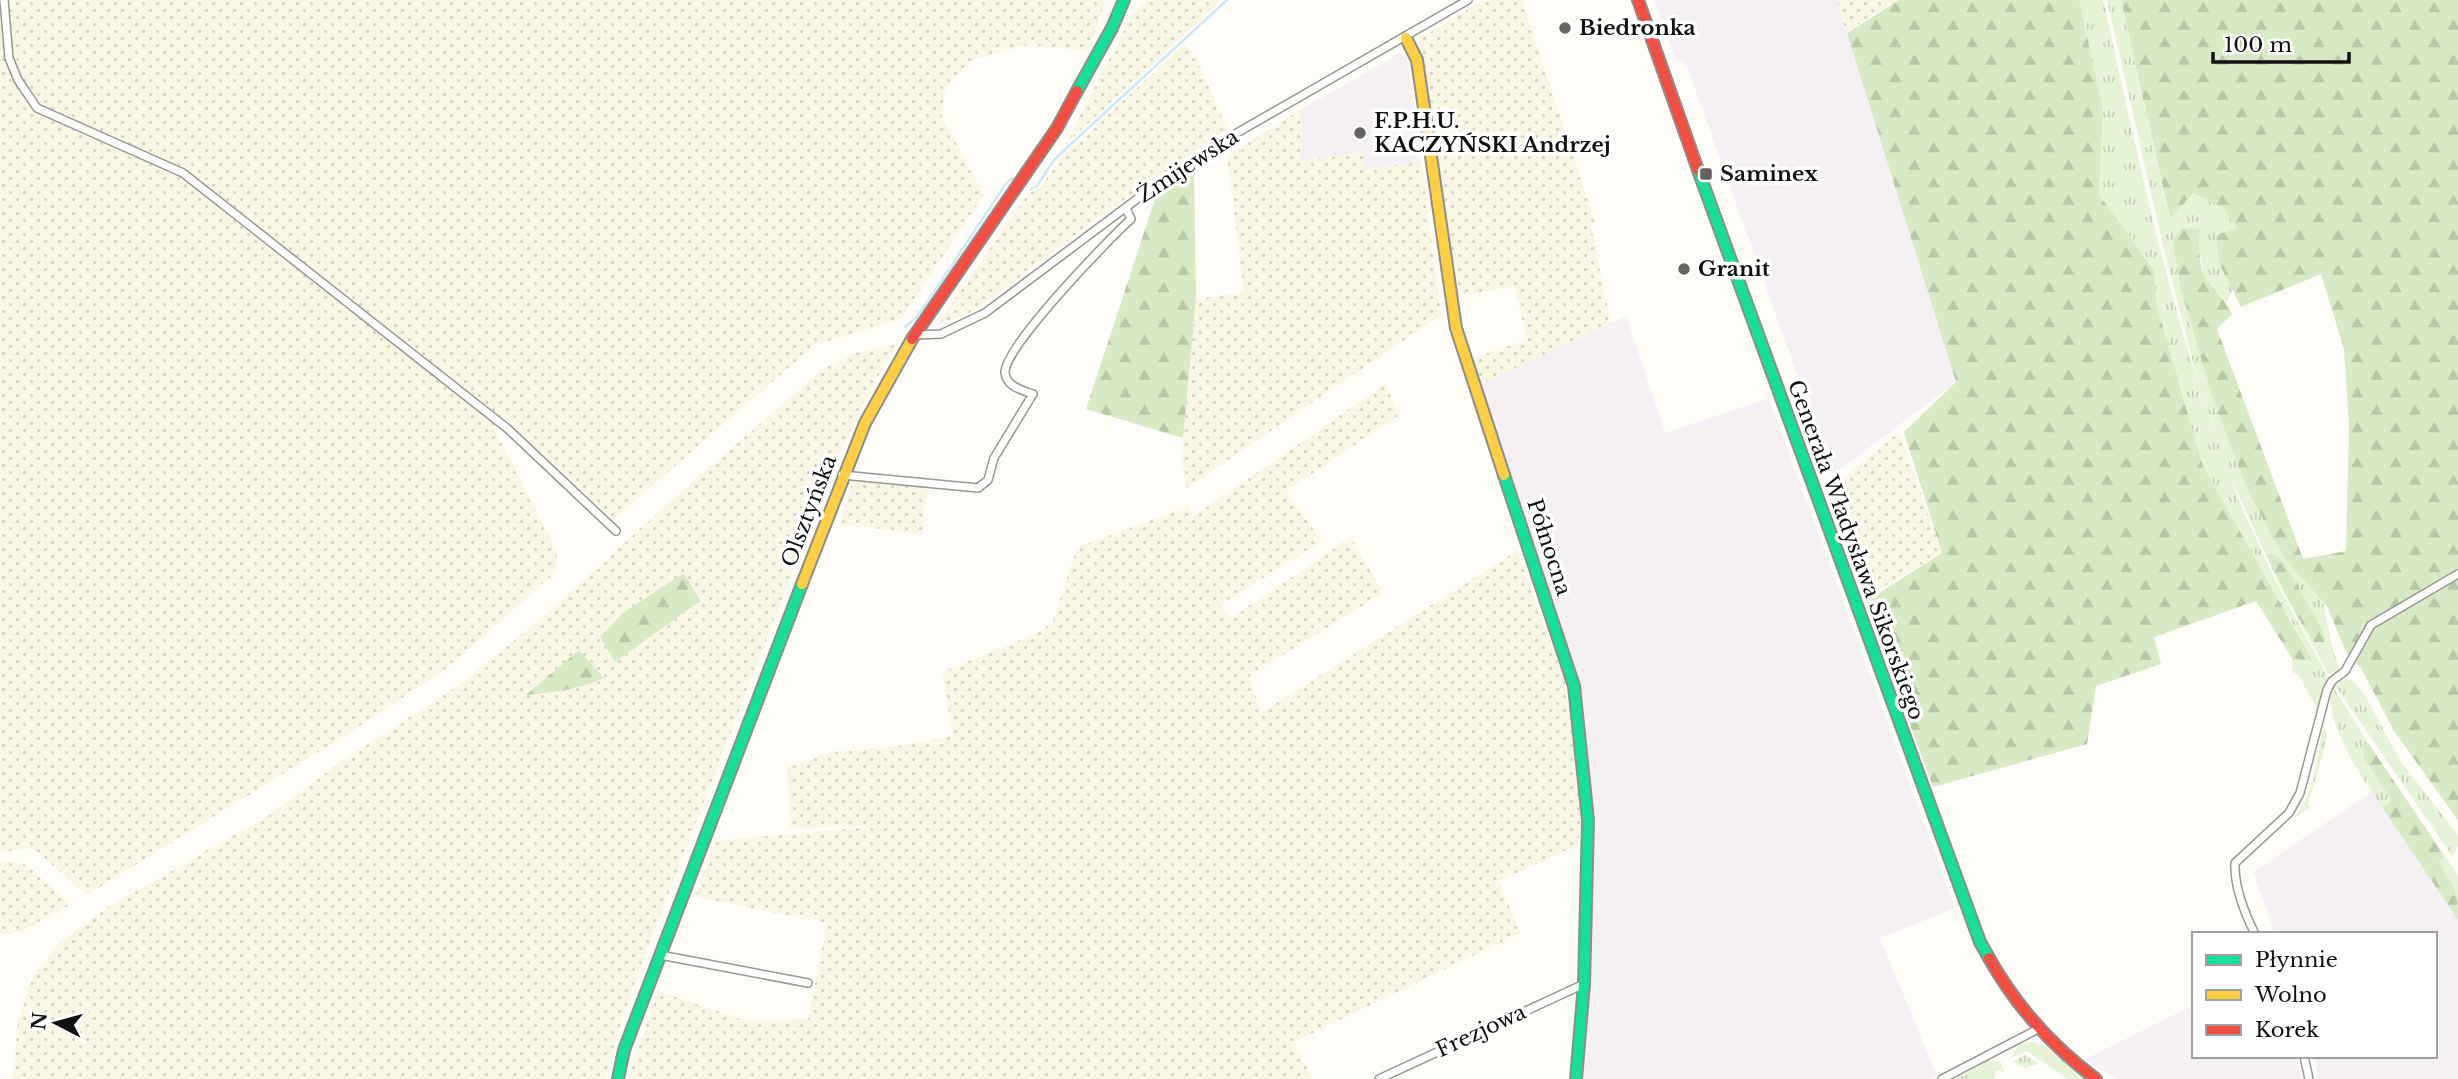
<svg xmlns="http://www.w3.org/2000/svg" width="2458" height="1079" viewBox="0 0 2458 1079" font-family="'Libre Baskerville',serif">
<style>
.industrial{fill:#f5f0f3}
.farmland{fill:url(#farmland-dots)}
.grass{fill:url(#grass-tufts);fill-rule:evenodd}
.forest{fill:url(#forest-firs)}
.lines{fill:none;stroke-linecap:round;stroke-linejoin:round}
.stream{stroke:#cde8f7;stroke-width:2.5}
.street-casing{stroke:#979795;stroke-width:10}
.fast-casing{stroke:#8e8d8b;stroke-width:14}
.slow-casing{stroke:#8e8d8b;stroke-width:14}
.jam-casing{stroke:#8e8d8b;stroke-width:14}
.street{stroke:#fffffe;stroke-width:7}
.fast{stroke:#16e098;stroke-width:10}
.slow{stroke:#ffcf43;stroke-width:10}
.jam{stroke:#f24e42;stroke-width:10}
.poi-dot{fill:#646362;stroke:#fff;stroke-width:2.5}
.labels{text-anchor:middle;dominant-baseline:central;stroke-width:7;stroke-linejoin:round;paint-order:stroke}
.poi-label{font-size:21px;font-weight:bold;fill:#111;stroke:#fff;text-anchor:start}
.street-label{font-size:21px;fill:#111;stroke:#fff}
</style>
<defs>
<pattern id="farmland-dots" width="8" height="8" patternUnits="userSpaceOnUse" patternTransform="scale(1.75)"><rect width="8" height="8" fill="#f9f7e4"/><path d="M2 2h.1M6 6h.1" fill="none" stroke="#d4d3c3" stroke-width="1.8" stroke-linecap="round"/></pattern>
<pattern id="grass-tufts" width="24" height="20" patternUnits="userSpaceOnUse" patternTransform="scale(1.75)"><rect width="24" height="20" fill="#e7f3d7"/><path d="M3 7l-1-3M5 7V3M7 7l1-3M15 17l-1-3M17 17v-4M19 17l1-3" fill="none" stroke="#c5cfb8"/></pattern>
<pattern id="forest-firs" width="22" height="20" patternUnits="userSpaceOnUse" patternTransform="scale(1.75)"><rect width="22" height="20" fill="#d8eac5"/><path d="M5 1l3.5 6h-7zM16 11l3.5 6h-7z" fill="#b8c8a8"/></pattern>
</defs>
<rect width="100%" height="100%" fill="#fdfcf7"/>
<g class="industrial">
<path d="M1654 0H1837L1956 382 1833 475 1687 66 1675 58Z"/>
<path d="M1400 53 1407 57 1421 162 1365 169 1362 153 1302 160V109Z"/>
<path d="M1626 316 1665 433 1769 398 1955 908 1880 938 1937 1076 1931 1079H1581L1580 1065 1588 949 1577 683 1473 388Z"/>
<path d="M2372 792 2458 920V1079H2318L2315 1056H2435V934H2275L2253 872Z"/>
<path d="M2194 1005V1056H2296L2301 1079H2118L2084 1060Z"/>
</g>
<g class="farmland">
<path d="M0 0H1106L1088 51 1026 45 974 59 946 85 941 115 984 195 901 319 815 345 613 520 502 415 494 428 557 552 555 573 447 668 346 735 87 895 33 848 0 852Z"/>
<path d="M1147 0H1222L1065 145 1133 13Z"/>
<path d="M1483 0H1522L1595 221 1591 226 1611 323 1473 388 1464 361 1527 340 1514 286 1454 297 1419 39Z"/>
<path d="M1837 0H1897L1846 32Z"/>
<path d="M1185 44 1196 57 1227 129 1098 218 976 310 936 326 1028 194 1041 187 1062 157Z"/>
<path d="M1302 109V160L1363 153 1365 169 1421 162 1441 315 1187 488 1181 459 1196 299 1244 292 1227 156Z"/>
<path d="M897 344 869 392 835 464 795 566 644 957 619 1029 605 1079H12L18 1022 32 979 59 943 107 908 271 814 339 763 459 685 536 623 662 509 824 368 856 353Z"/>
<path d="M1385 384 1400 415 1286 491 1322 541 1220 605 1231 618 1351 537 1383 593 1249 676 1261 713 1517 551 1565 681 1582 806 1578 845 1499 881 1520 933 1294 1042 1312 1079H628L658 991 746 1021 808 1019 827 923 695 897 716 841 878 826 790 828 788 767 831 752 885 748 953 736 942 672 1025 638 1052 624 1075 554 1081 546 1189 506 1193 517Z"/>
<path d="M1899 432 1942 553 1871 594 1831 489Z"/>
<path d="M853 480 927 486 922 534 840 524Z"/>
<path d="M12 861 26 865 71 904 22 931 9 934 0 933V863Z"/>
</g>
<g class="grass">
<path d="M2078 0H2103C2137 151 2167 303 2221 448L2198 381 2166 258 2107 0H2121L2169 218 2193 193 2223 208 2237 228 2218 261 2233 289 2227 302 2204 276 2199 245 2182 228 2172 239 2181 289 2212 397 2248 491 2284 558 2323 601 2331 642 2339 669 2329 675 2281 588 2231 478 2240 504 2275 580 2328 677 2318 711 2299 676 2293 672 2292 658 2313 660 2203 466 2156 301 2154 270 2099 194 2103 109ZM2267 555 2285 564 2321 631 2314 642 2290 604Z"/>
<path d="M2345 679 2353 681 2364 694 2401 762 2458 835V846L2453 857 2335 685Z"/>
<path d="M2333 687 2368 743 2363 746 2390 798 2389 804 2382 807C2365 783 2320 717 2333 687Z"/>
<path d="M2323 727 2328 736 2308 804 2310 808 2294 817C2315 795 2317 756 2323 727Z"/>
<path d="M2438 846 2458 875V902L2455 888 2441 870 2439 862 2444 857Z"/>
<path d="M2032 1042 2043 1045 2086 1079H2068L2027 1051 2011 1058 2018 1045Z"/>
<path d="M2025 1055 2039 1064 2024 1068 2013 1061Z"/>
<path d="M1989 1060 2001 1062 2004 1072 1996 1070 1994 1079H1956Z"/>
</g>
<g class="forest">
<path d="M1899 0H2079L2103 109 2099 194 2154 270 2156 302 2203 466 2313 661 2292 658 2256 601 2154 637 2161 664 2096 686 2087 744 1933 787 1865 602 1942 553 1904 432 1956 382 1847 33Z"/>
<path d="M2121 0H2458V820L2394 731 2361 668 2346 652 2327 606 2284 558 2248 491 2212 397 2181 289 2172 239 2182 228 2200 229C2199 243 2198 266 2206 278 2215 291 2226 299 2232 314L2217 329 2303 559 2346 551 2349 426 2344 349 2321 274 2241 307 2218 261 2216 235 2237 228 2223 208 2193 193 2170 219Z"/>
<path d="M1194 171 1196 299 1183 438 1086 409 1156 196Z"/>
<path d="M2266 554 2276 555 2285 564 2322 629 2325 642H2314L2290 604Z"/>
<path d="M684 573 700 601 615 662 600 637 624 612Z"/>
<path d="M579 650 604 678C579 690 552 692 526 695Z"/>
<path d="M2368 743 2438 846 2444 857 2439 862C2442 872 2449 878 2454 887 2458 896 2458 909 2458 920L2382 807 2389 804 2390 798 2364 758 2363 746Z"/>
</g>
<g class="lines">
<g class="stream">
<path d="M1031 189 1037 186 1054 160 1072 143 1227 0"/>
<path d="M905 327 915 319 928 301 1007 182 1013 178 1015 179"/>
</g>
<g class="street-casing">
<g id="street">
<path d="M4 0 9 58 18 80 37 108 183 173 508 429 616 531"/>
<path d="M915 335 941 334 985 313 1145 193 1216 145 1468 0"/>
<path d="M842 475 978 488 988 480 994 458 1033 394C1022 390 1007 387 1005 373 1003 348 1109 239 1131 219L1126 208"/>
<path d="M2255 934C2244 912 2234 887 2235 863L2289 813 2300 793 2327 690 2332 681 2345 671 2371 625 2458 574"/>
<path d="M660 955 808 983"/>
<path d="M2304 1056 2309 1079"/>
<path d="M1379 1079 1584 984"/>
<path d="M1942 1079 2038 1029"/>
</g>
</g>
<g class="fast-casing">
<g id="fast">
<path d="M1077 91 1112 28 1124 0"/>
<path d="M1698 170 1980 942 1989 958"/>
<path d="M1504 475 1574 686 1588 820 1584 984 1576 1079"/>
<path d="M618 1079 624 1050 802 584"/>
</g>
</g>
<g class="slow-casing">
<g id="slow">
<path d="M1406 38 1417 60 1456 328 1504 475"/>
<path d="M802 584 865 423 912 339"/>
</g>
</g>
<g class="jam-casing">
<g id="jam">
<path d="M1638 0 1698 170"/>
<path d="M912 339 1057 128 1077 91"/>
<path d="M1989 958C2016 1006 2052 1046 2096 1079"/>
</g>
</g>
<use href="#street" class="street"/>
<use href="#fast" class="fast"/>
<use href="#slow" class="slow"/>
<use href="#jam" class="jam"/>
</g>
<g class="poi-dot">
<circle cx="1565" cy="28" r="7"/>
<circle cx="1360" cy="133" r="7"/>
<rect x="1699" y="167" width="14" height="14" rx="3.5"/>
<circle cx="1684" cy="269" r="7"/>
</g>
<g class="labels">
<g class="poi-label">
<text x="1579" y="28">Biedronka</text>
<text x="1374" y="121">F.P.H.U.<tspan x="1374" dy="24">KACZYŃSKI Andrzej</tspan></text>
<text x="1720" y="174">Saminex</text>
<text x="1698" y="269">Granit</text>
</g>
<g class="street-label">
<text transform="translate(1188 166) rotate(-33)">Żmijewska</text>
<text transform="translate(809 511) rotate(-69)">Olsztyńska</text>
<text transform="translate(1549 547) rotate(72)">Północna</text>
<text transform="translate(1856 550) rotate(70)">Generała Władysława Sikorskiego</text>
<text transform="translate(1481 1031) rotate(-25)">Frezjowa</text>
</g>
</g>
<rect x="2192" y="932" width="245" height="126" fill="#ffffff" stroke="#a0a0a0" stroke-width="2"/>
<rect x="2206" y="955" width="35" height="10" fill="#16e098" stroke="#a0a0a0" stroke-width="2"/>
<text x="2255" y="967" font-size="21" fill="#111111">Płynnie</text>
<rect x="2206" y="990" width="35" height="10" fill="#ffcf43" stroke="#a0a0a0" stroke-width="2"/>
<text x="2255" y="1002" font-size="21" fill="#111111">Wolno</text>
<rect x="2206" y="1025" width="35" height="10" fill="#f24e42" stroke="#a0a0a0" stroke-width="2"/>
<text x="2255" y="1037" font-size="21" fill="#111111">Korek</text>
<g transform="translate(56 1023) rotate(276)" stroke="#ffffff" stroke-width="5" paint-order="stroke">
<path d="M0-5L12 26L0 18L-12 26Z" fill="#111111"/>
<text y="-10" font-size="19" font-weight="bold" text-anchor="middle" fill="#111111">N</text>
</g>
<path d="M2213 52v10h136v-10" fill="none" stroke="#111111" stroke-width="3.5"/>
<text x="2224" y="52" font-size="21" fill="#111111" stroke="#ffffff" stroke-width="5" paint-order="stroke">100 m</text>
</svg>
